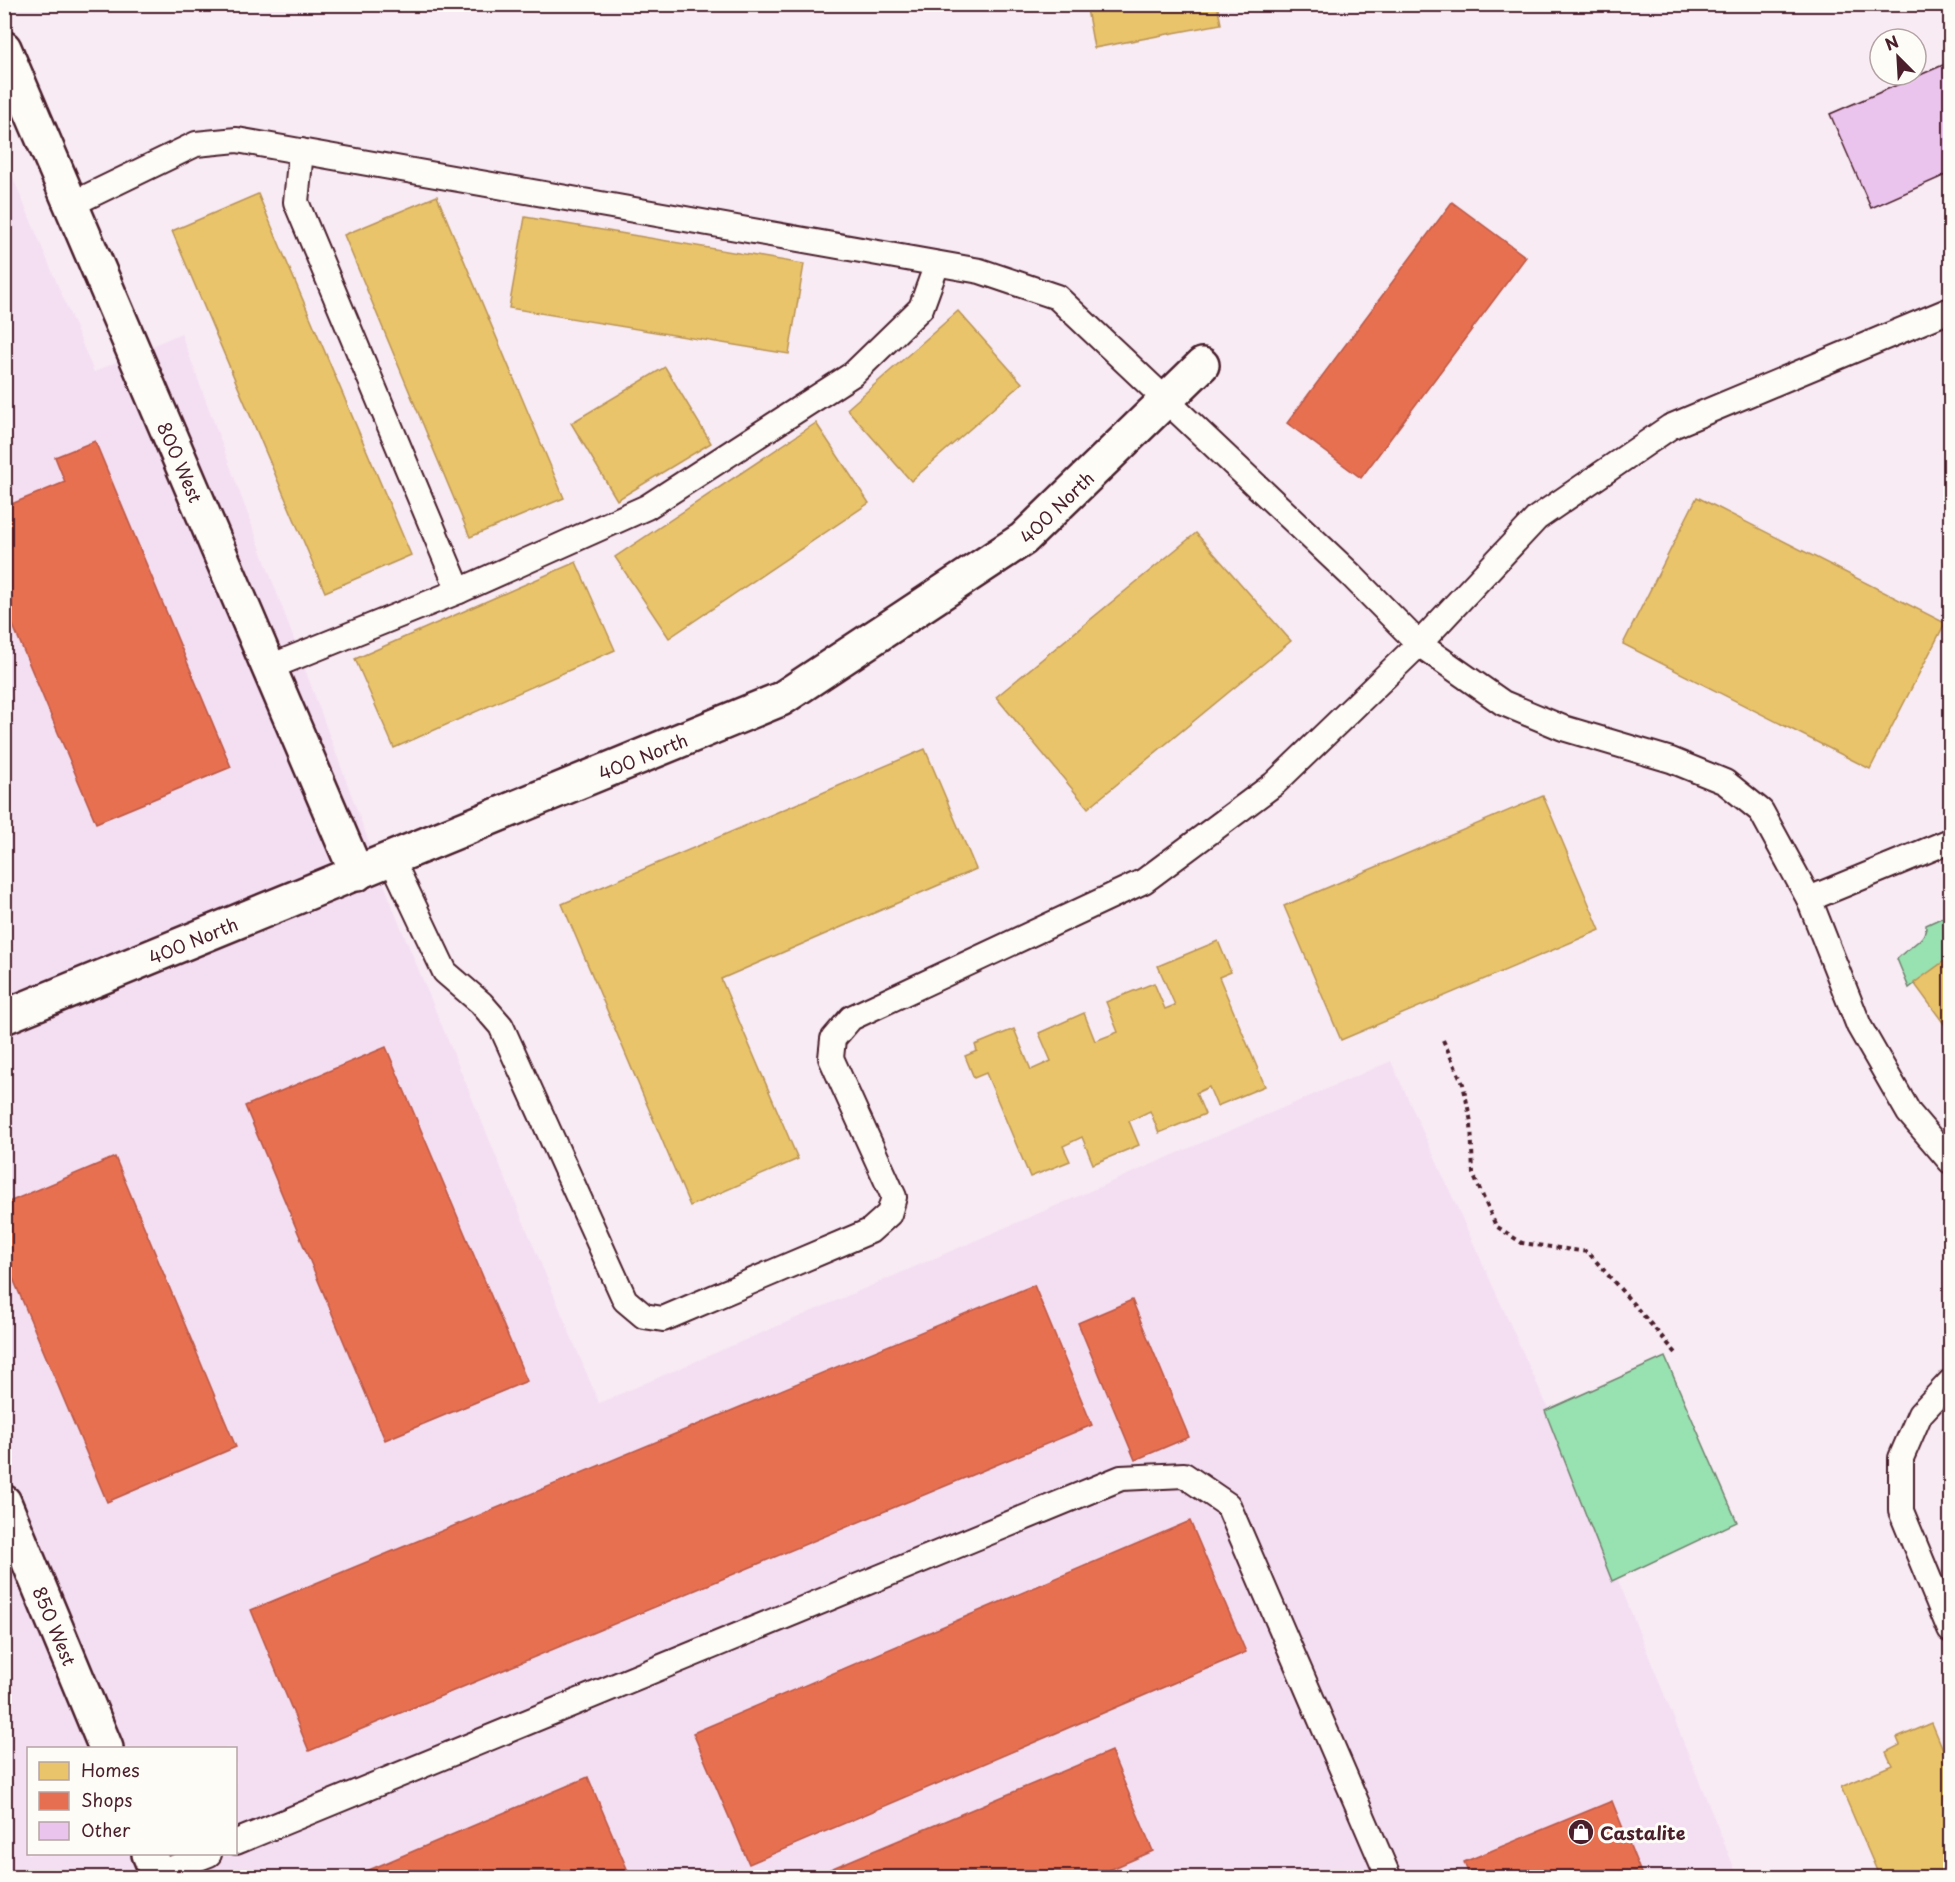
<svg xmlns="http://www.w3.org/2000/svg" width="1955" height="1882" viewBox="0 0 1955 1882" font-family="'Playpen Sans',sans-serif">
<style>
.built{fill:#f4dff2;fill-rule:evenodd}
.green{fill:#98e1b1;stroke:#71806e;stroke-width:1.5}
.homes{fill:#e9c46a;stroke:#b99257;stroke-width:1.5}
.shops{fill:#e76f51;stroke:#b85746;stroke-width:1.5}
.building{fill:#ebc4ed;stroke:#4a1f2b;stroke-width:1.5}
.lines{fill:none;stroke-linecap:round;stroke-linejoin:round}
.service-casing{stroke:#4a1f2b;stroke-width:28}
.minor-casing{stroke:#4a1f2b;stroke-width:38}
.path{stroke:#4a1f2b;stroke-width:4;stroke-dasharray:4.5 4.5;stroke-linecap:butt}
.service{stroke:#fdfcf7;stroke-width:24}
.minor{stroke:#fdfcf7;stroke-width:33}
.labels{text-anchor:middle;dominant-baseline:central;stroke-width:6;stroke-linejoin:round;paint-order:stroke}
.street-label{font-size:18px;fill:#4a1f2b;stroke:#fdfcf7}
.poi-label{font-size:18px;font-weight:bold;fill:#4a1f2b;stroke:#fdfcf7;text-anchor:start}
</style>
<rect width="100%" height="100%" fill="#f8ebf4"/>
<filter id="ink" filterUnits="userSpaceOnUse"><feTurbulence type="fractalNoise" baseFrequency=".0167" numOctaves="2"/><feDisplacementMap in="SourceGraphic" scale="12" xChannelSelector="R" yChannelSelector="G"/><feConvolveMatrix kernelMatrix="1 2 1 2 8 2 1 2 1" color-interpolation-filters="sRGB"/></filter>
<g filter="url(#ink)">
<path class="built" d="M4 156 94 372 181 333 395 913 599 1403 1391 1061 1554 1421 1738 1877H5ZM28 1748H236V1854H28Z"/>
<g class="green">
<path d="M1950 914V957L1909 988 1897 959C1907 947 1927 941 1926 925Z"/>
<path d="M1665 1357 1737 1522 1612 1581 1545 1411Z"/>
</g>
<g class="homes">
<path d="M1113 4H1217L1221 24 1094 48 1087 9Z"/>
<path d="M258 194 411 555 325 592 172 231Z"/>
<path d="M437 196 564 498 470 537 344 235Z"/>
<path d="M525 217 804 264 789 354 509 308Z"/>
<path d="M958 311 1022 383 911 481 847 409Z"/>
<path d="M665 367 711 443 617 500 571 423Z"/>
<path d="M816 423 869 503 669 638 615 557Z"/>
<path d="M1697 497 1945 623 1870 769 1623 644Z"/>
<path d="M1196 533 1291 641 1088 808 996 697Z"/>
<path d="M576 562 615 650 394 748 355 659Z"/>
<path d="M925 749 976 869 721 979 798 1159 690 1206 562 904Z"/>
<path d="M1543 796 1600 930 1341 1040 1284 906Z"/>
<path d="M1218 941 1231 972 1219 977 1265 1086 1217 1106 1209 1087 1196 1093 1205 1114 1159 1133 1150 1111 1129 1121 1139 1145 1093 1164 1082 1137 1063 1146 1070 1161 1030 1177 986 1073 974 1078 965 1056 977 1051 975 1045 1014 1029 1031 1070 1051 1061 1039 1033 1084 1013 1095 1041 1118 1032 1106 1002 1154 983 1165 1009 1175 1005 1158 966Z"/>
<path d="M1950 957V1032L1914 983Z"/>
<path d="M1932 1723 1950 1766V1878H1880L1841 1787 1892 1765 1886 1752 1900 1745 1897 1738Z"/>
</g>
<g class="shops">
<path d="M1452 202 1526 257 1361 478 1287 423Z"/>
<path d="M95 441 231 767 96 823 4 604V507L65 482 55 457Z"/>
<path d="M386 1047 527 1381 385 1440 245 1106Z"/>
<path d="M115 1157 236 1447 107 1502 4 1257V1204Z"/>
<path d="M1034 1285 1092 1425 309 1751 251 1610Z"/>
<path d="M1132 1300 1189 1437 1135 1460 1078 1323Z"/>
<path d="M1190 1521 1246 1652 749 1864 693 1733Z"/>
<path d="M1111 1751 1153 1851 1091 1878H809Z"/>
<path d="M588 1777 631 1878H350Z"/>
<path d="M1612 1801 1643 1878H1470L1464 1862Z"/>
</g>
<path class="building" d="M1950 62V173L1871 208 1830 114Z"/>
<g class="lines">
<g class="service-casing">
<g id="service">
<path d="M301 151 296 202 459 591"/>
<path d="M72 204 196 144 237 140 980 271 1057 297 1352 576 1419 644 1503 703 1563 728 1671 760 1725 782 1761 811 1809 899 1859 1026 1909 1113 1950 1161"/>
<path d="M270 667 459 591 647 507 853 374 921 308 937 264"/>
<path d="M392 860 445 972 481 1003 501 1026 625 1300 644 1316 663 1319 870 1231 889 1214 894 1197 831 1058 833 1039 851 1018 1144 881 1274 784 1419 644 1537 518 1670 427 1950 310"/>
<path d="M1809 899 1950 841"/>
<path d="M1950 1382 1920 1414 1901 1458V1511L1950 1630"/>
<path d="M236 1842 1121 1478 1184 1475 1228 1505 1389 1878"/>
<path d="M158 1874 209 1854"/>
</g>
</g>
<g class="minor-casing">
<g id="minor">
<path id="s1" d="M4 48 357 874"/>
<path id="s2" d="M4 1017 781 699 1023 539 1202 365"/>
<path id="s3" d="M4 1502 106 1748"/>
<path d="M149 1854 159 1878"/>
</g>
</g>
<path class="path" d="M1443 1040 1463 1084 1471 1122 1473 1174 1496 1226 1522 1243 1588 1252 1676 1353"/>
<use href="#service" class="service"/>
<use href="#minor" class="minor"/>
</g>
</g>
<defs>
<g id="shop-disc" transform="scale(1.35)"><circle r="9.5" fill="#4a1f2b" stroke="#fdfcf7"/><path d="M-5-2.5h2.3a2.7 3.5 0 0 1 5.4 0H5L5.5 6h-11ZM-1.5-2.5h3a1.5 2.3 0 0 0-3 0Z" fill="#fff"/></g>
</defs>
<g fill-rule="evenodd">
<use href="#shop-disc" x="1581" y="1832"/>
</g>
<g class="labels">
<g class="street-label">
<text stroke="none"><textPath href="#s1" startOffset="450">800 West</textPath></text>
<text stroke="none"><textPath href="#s2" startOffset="1176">400 North</textPath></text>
<text stroke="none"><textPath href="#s2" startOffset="690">400 North</textPath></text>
<text stroke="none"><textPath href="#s2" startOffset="204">400 North</textPath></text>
<text stroke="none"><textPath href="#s3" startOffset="134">850 West</textPath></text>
</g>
<g class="poi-label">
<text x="1600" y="1832">Castalite</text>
</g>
</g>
<rect width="1955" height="1882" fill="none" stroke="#fdfcf7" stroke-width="24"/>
<rect x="12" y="12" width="1931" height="1858" fill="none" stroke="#4a1f2b" stroke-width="2" filter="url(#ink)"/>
<rect x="27" y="1747" width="210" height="108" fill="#fdfcf7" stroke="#b5a4a5" stroke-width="1.5"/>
<rect x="39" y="1762" width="30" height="18" fill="#e9c46a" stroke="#b5a4a5" stroke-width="1.5"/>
<text x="81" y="1777" font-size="18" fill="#4a1f2b">Homes</text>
<rect x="39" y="1792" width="30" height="18" fill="#e76f51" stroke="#b5a4a5" stroke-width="1.5"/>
<text x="81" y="1807" font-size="18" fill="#4a1f2b">Shops</text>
<rect x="39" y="1822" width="30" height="18" fill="#ebc4ed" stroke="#b5a4a5" stroke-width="1.5"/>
<text x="81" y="1837" font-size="18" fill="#4a1f2b">Other</text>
<g transform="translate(1898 57) rotate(336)"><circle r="28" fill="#fdfcf7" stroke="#b5a4a5" stroke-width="1.5"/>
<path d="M0-4.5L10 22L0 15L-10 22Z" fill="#4a1f2b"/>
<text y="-9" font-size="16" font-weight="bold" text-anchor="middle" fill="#4a1f2b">N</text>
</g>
</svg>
